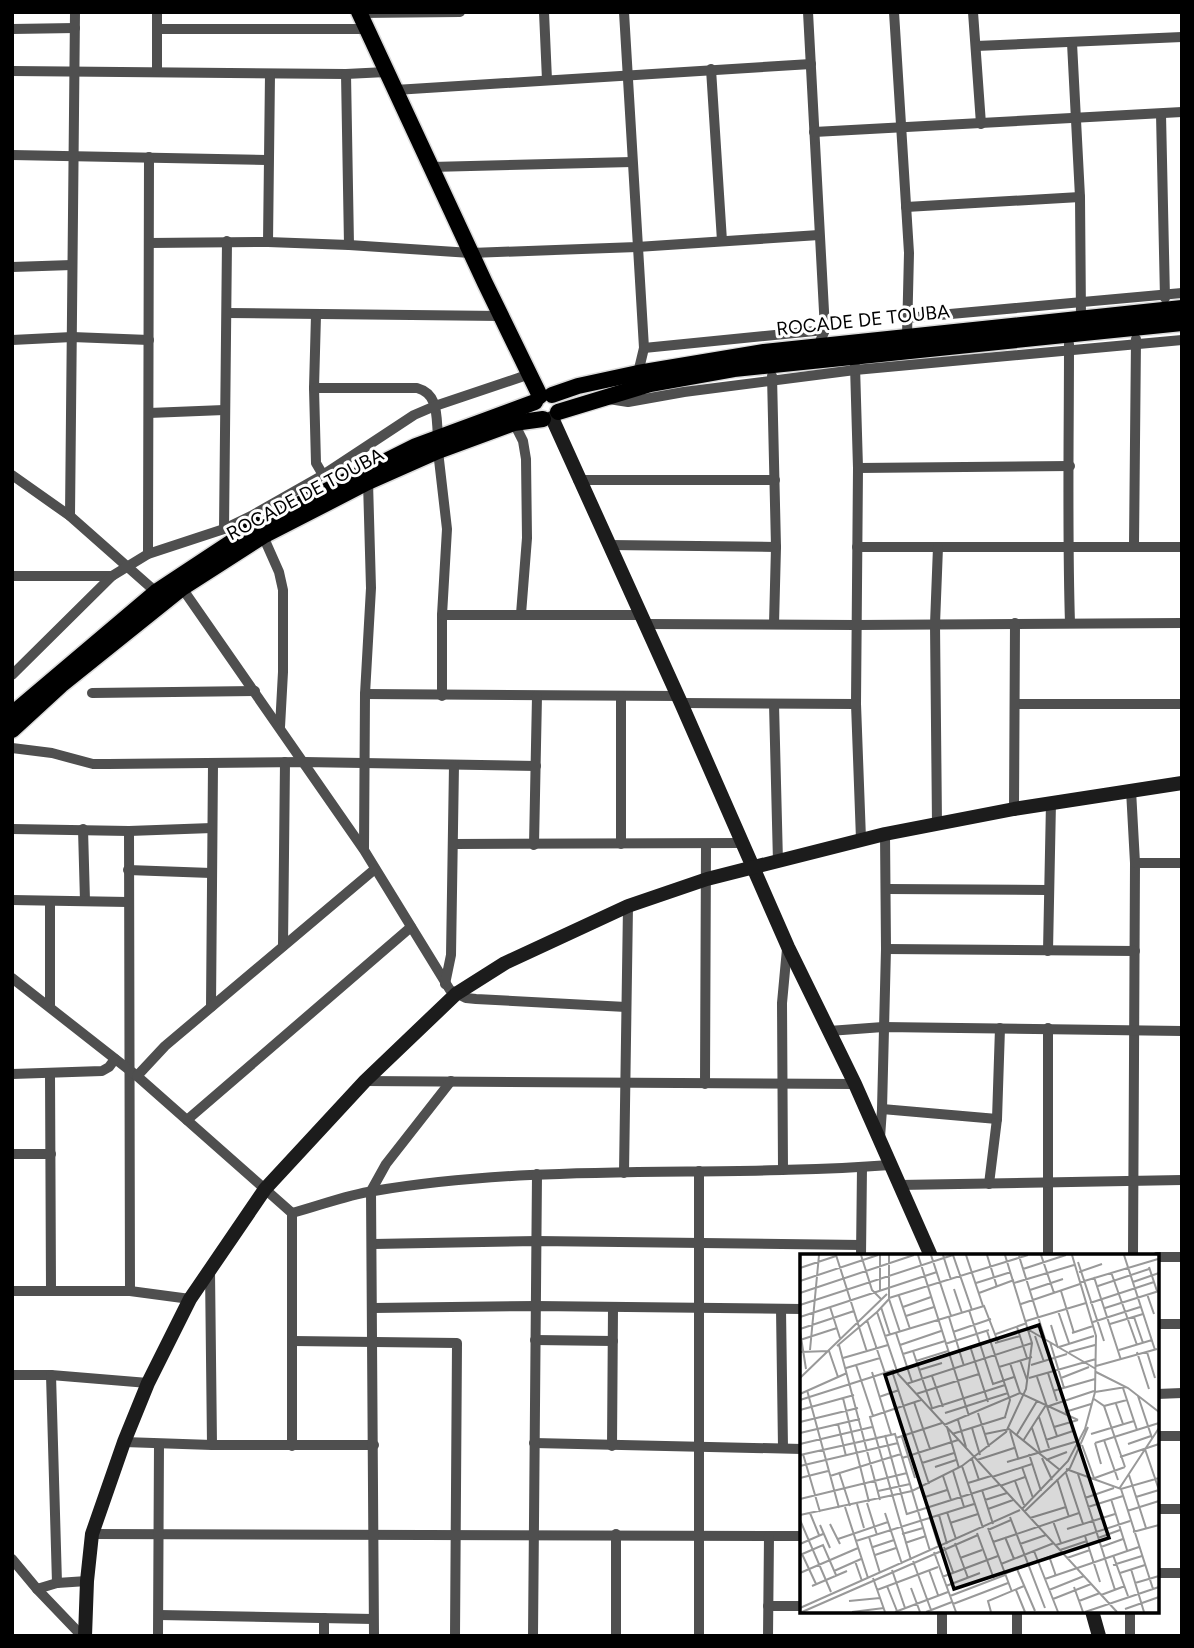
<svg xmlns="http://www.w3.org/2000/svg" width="1194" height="1648" viewBox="0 0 1194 1648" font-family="Figtree,sans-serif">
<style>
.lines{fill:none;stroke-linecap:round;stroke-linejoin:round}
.primary-casing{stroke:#dbdbdb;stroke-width:19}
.street{stroke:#4f4f4f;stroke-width:10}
.secondary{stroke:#1c1c1c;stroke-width:14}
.primary{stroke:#000;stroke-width:16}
.labels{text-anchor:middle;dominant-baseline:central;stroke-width:6;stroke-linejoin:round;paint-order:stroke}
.street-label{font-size:19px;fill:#000;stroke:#fff}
.inset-road{fill:none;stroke:#999;stroke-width:2}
.view{fill:#000;fill-opacity:0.15;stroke:#000;stroke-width:3.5}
.inset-edge{fill:none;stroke:#000;stroke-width:3.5}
</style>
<rect width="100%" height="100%" fill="#fff"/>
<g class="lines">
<g class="primary-casing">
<g id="primary">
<path d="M359 12 485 283 540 396"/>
<path d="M552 395 578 386 638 373 764 352 1182 308"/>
<path d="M558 412 650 384 734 369 1182 323"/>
<path d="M12 714 156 592 256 526 416 446 535 402"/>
<path d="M12 730 61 685 182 588 263 536 368 482 438 451 514 423 543 419"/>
</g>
</g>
<g class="street">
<path d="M544 12 547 80"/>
<path d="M624 12 644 348 638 373"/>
<path d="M808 12 825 330 818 346"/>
<path d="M894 12 909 253 907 336"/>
<path d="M973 12 981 124"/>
<path d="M359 13 460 12"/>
<path d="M12 29 75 28"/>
<path d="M158 29H366"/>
<path d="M1072 43 1080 197 1081 317"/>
<path d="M976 46 1182 37"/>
<path d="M711 69 722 241"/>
<path d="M12 71 346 74 386 72"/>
<path d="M157 72V12"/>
<path d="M346 74 349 245"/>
<path d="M395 90 811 64"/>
<path d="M1161 114 1165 298"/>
<path d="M814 132 1182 112"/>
<path d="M12 155 267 160"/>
<path d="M431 167 632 162"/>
<path d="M906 207 1080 197"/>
<path d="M268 242 270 74"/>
<path d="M149 243 268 242 349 245 471 253 637 247 819 235"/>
<path d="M12 267 72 265"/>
<path d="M227 313 501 316"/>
<path d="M316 315 314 388 316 463 323 475"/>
<path d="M906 318 1182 293"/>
<path d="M12 340 72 337 149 340"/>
<path d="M1069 344C1069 437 1067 530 1070 623"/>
<path d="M644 348 825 330"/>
<path d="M855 366 858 468 856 704 861 839"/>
<path d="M772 376 776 547 774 624"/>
<path d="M314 388H417C439 394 436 416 438 436"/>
<path d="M609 399 628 402 684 392 855 370 1182 340"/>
<path d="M149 413 224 410"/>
<path d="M514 423 523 441 526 459 527 538 521 614"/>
<path d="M438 451 447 529 442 615V696"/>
<path d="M858 468 1070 466"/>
<path d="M12 475 70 516 156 592"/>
<path d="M578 480H775"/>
<path d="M70 516 75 12"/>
<path d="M224 529 227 241"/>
<path d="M263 536 279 572 283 590V672L280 727"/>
<path d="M609 545 776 547"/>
<path d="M1134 545 1136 339"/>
<path d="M857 547H1182"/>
<path d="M148 554 149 157"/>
<path d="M12 576H112"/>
<path d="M182 588 364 850 450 990 466 998 476 999 626 1007"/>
<path d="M442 615H640"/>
<path d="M645 624 856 625 1182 623"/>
<path d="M12 675 112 576 148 554 224 529 251 516 323 475 414 415 435 406 530 374"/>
<path d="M92 693 255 691"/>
<path d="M365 694 678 696"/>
<path d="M681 703 856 704"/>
<path d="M774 704 778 862"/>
<path d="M1015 704H1182"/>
<path d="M12 748 52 753 93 764H108L304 762 536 766"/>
<path d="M1131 790 1135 863 1133 1256"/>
<path d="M1014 809 1015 623"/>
<path d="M937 824 935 624 938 547"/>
<path d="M12 829 129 831 212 828"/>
<path d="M83 829 85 901"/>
<path d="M129 831 130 1291"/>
<path d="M454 844 741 843"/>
<path d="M621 844V696"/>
<path d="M534 845 537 696"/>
<path d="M364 849 365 694 371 588 368 482"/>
<path d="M1135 863H1182"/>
<path d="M128 870 211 873"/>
<path d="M887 889 1048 890"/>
<path d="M12 900 128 902"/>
<path d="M50 901V1006"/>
<path d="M283 946 285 762"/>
<path d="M886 949 1135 951"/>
<path d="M1048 951 1051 802"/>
<path d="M12 978 137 1076 292 1213C319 1206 346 1195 374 1191 544 1162 718 1178 890 1165"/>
<path d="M445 984 451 955 454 765"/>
<path d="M211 1007 213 764"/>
<path d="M1048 1028V1256"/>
<path d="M829 1031 883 1027 1182 1031"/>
<path d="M50 1073 51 1289"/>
<path d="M12 1074 102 1071 109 1067 115 1059"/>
<path d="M137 1076 165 1046 375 869"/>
<path d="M365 1081 855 1084"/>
<path d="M705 1084 706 844"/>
<path d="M882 1109 997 1119"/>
<path d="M187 1120 411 927"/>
<path d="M880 1138 882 1109 886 949 885 834"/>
<path d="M12 1154H51"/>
<path d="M783 1169 782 1003 787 949"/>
<path d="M624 1173 628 906"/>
<path d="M989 1184 997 1119 1000 1028"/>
<path d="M899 1185 1182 1180"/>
<path d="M292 1213V1446"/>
<path d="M373 1244 537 1241 861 1245"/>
<path d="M861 1256 862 1167"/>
<path d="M1157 1257H1182"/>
<path d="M210 1271 212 1445"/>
<path d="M12 1291H130L190 1299"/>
<path d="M373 1308 536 1306 802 1309"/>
<path d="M781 1309 783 1448"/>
<path d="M1157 1324H1182"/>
<path d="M535 1340 613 1341"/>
<path d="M293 1341 457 1343 455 1636"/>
<path d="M12 1375H51L148 1383"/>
<path d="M51 1375 57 1583"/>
<path d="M1157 1394 1182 1393"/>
<path d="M1157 1436H1182"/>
<path d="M124 1442 212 1445H374"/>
<path d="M534 1443 802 1449"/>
<path d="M612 1446 613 1308"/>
<path d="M1157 1509H1182"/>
<path d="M92 1534 802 1536"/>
<path d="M616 1534V1636"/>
<path d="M12 1559 37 1589 82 1636"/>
<path d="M1157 1573H1182"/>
<path d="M37 1589 57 1583 87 1581"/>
<path d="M768 1606H802"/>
<path d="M1130 1611V1636"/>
<path d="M159 1615 373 1619"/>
<path d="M158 1636 159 1444"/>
<path d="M324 1636V1618"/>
<path d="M374 1636 371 1191 386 1164 451 1081"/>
<path d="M533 1636 537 1174"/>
<path d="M699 1636V1171"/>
<path d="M768 1636 769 1536"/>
<path d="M942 1636V1611"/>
<path d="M1017 1636V1611"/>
</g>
<g class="secondary">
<path d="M552 418 681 703 788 947 855 1084 931 1256"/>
<path d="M1092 1611 1099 1636"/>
<path d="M85 1636 87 1581 92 1534 124 1442 148 1383 190 1299 265 1189 365 1081 456 994 505 963 628 906 707 879 885 834 1014 809 1182 783"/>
</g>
<use href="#primary" class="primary"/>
</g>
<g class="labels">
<g class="street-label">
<text transform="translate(863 320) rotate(-6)">ROCADE DE TOUBA</text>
<text transform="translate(305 494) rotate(-28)">ROCADE DE TOUBA</text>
</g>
</g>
<g transform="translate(800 1254)">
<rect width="359" height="359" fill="#fff"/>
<path class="inset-road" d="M36 1 67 98M61 1 72 36 81 45M80 1V36M89 1V45L77 58 98 120 317 358M118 1 169 162M131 1 151 62M143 1 151 26M153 1 172 56M166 1 183 52M187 1 197 33M241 1 254 39M324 1 355 96M219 2 245 85M278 8 304 87M349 13 357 37M0 14 36 2M223 15 266 1M279 18 302 10M311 18 337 91M294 23 321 106M0 27 78 1M281 28 358 5M333 28 359 19M176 29 211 18M214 29 274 11M298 32 349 15M154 35 162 59M230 36 263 25M261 37 274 79M0 39 114 1M179 39 214 26M347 40 354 60M99 42 110 75M89 44 228 1M89 45 100 78M290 49 354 28M221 50 280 30M0 51 153 1M30 53 40 84M81 53 90 81M103 53 131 43M305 54 359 37M169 56 193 130 214 123M258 57 269 89M106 62 134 53M0 63 137 18M149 63 164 112M334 63 343 89M67 66 85 119M226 67 286 49M293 68 340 53M310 70 343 60M251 71 258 94M217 73 227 104M0 75 54 57M229 76 296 115M0 77 6 115M187 77 210 146 205 163M153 78 191 65M96 79 112 128M272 79 293 72M196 80 227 69M85 82 184 52 198 88M235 82 244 108M0 86 37 74M250 88 264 134M195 89 220 82M145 90 189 76M39 91 80 246M100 91 141 77M37 92 77 58M170 92 188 148M259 93 294 82M10 96 19 1M319 96 352 86M29 97 38 123M113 97 132 154M0 98 29 97M269 98 295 91M337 98 349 135M347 98 355 124M103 100 145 87M43 104 88 91M220 106 227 126M116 107 148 97M210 109 220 139M56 111 73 162M231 111 267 100M296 112 357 95M199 113 232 103M46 114 80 104M119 116 142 109M92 117 129 230M72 118 91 180M296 118 328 134 359 158M248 119 257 147M132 122 143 153M237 123 257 182M0 124 87 40M229 124 296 105M261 124 289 113M106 130 232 89M323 134 337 176M7 136 39 254M253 137 295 125M295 138 326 133M0 140 47 119M116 140 179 120M338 142 352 184M79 143 99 136M43 144 69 248M294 145 304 152 325 213M0 146 94 116M114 148 130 195M316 150 323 170M249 152 294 137M304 152 327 146M130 155 205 131M0 156 54 141M265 158 291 150M145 159 208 139M178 159 189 193M239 163 249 194M158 166 166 193M0 168 58 154M38 170 46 202M144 171 220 139 278 166M147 173 159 214M254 173 278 166M172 174 180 201M232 174 240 198M210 177 218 204M0 179 60 165M152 180 206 163M185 180 209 175 260 216M291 180 334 167M85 181 107 261M216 182 237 147M102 183 115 224M96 184 142 169M246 186 273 177M304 186 318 226M223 187 246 151M295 189 359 169M295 189 301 210M0 190 72 173M328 190 351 182M282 191 294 224M345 195 359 236M3 200 20 258M229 200 241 237M0 201 95 180 130 297M320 203 359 190M102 204 158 186M242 204 252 226M172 205 179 226M177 206 214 194M246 206 267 198M207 208 278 187M122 209 154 199M0 212 98 189M162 212 183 274M135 213 156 206M222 213 233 244M266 215 321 235 359 224M153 217 164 253M39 218 50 252M266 219 283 270M278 220 315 336M329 221 346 274M30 222 101 200M143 222 151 246M192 223 232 210M0 224 28 217M257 225 269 263M292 225 325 213M215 227 224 251M168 229 191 222M200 232 225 223M319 235 359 174M321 235 353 335M182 236 193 270M78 237 110 230M125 243 147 236M336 243 359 236M285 244 314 234M0 245 107 219M311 245 327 296M185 246 207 239M67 249 77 281M57 250 64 274M45 253 68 324M288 253 323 242M188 255 213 246M222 255 268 207 285 175 295 138 296 82 272 1M327 257 359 247M147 258 156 285M224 258 270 214 288 173M10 259 19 281M85 259 102 310M107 260 199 231M0 261 112 237 162 212 206 178 226 135 232 89 205 1M139 261 147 290M210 263 245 354M130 264 139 293M230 264 266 253M0 266 31 338M253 267 261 289M150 269 178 260M30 270 40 290M20 271 30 294M188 274 212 338M267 275 315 260M188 276 211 266M333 278 359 271M177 279 194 325M102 280 123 274M285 282 300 328M69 283 80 319M205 283 214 305M298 284 320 276M38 285 88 268M56 287 174 250M193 288 279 259M105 289 126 282M155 289 168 324M0 290 23 280M220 290 246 281M256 291 330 267M73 293 94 286M144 293 153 318M301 293 323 285M260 296 287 287M234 297 258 358M134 298 156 358M2 300 16 330M0 301 23 291 36 321M75 301 96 294M313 301 328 342M249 302 256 322M160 304 182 296M267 304 290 296M111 306 70 163 121 146M55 307 62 327M113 307 131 356M201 310 254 289M313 311 342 302M217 315 235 357M331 315 344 358M92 316 105 354M129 316 138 341M34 317 61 305M0 319 58 294M320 319 345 311M204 320 262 298M142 323 198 302M73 324 85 358M245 325 339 293M335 329 359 322M12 332 47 317M87 332 97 357M146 332 180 319M274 333 283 358M111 334 120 358M77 336 138 313M216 336 225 358M249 336 284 322M301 341 325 332M150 342 205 321M253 345 291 330M49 347 80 344M279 347 300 339M153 350 208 329M0 354 220 256M325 355 359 343M2 358 178 281M52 358 84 354M95 358 148 338M126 358 152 348M191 358 188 347 224 332M285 358 359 333"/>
<path class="view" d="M239 71 309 284 154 335 85 121Z"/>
<rect width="359" height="359" class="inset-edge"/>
</g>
<rect width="1194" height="1648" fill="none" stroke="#000000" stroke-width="28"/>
</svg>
